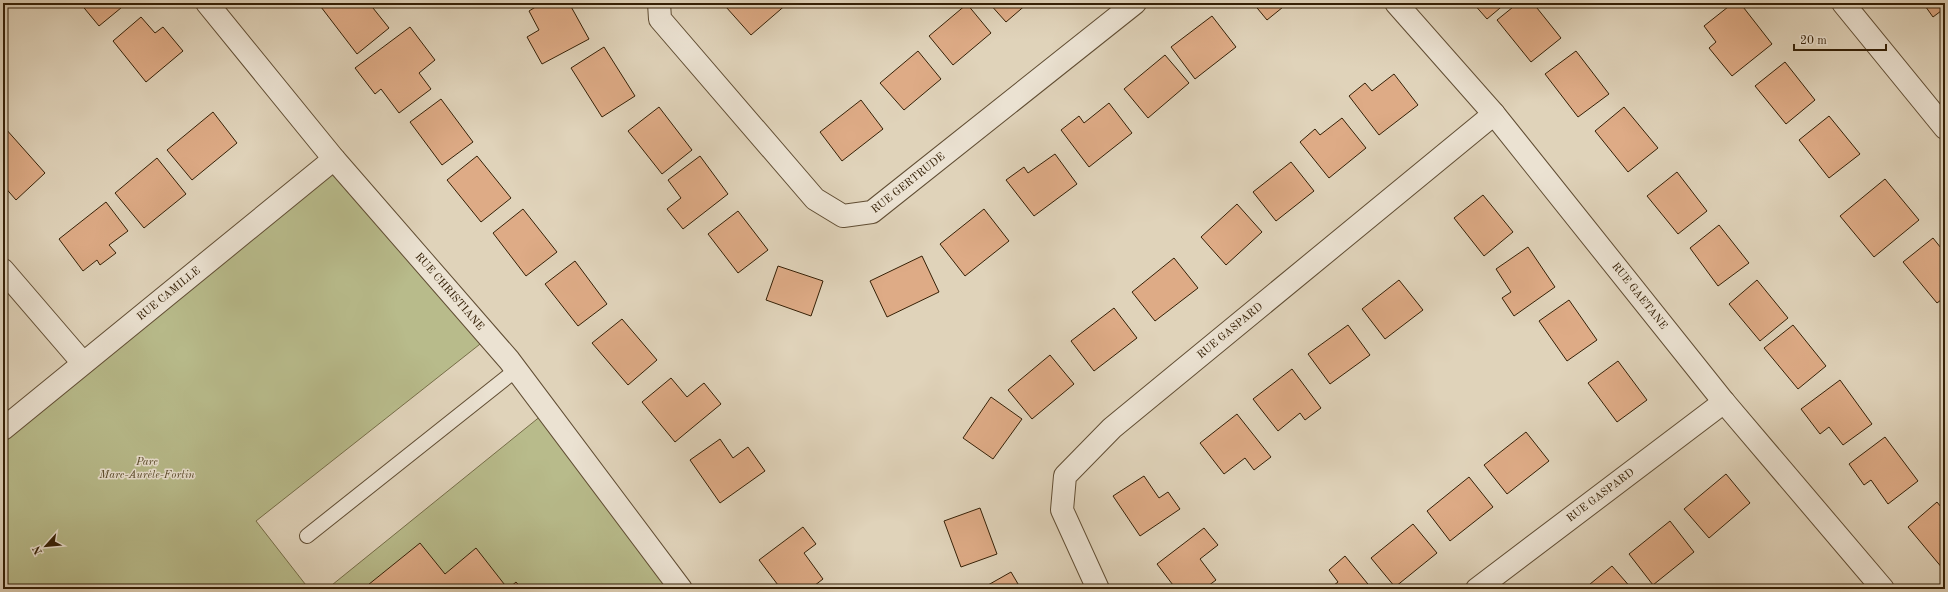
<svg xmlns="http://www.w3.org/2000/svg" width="1948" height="592" viewBox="0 0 1948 592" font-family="'Old Standard TT',serif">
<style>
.green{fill:#b8bb8b;stroke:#766e48}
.building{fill:#deab86;stroke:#352006}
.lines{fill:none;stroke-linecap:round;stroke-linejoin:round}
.service-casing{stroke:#604d33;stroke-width:16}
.minor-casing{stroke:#604d33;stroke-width:24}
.service{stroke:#ebe2d2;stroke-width:14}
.minor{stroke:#ebe2d2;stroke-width:22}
.labels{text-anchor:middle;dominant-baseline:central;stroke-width:3;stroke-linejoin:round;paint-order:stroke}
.street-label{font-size:11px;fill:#352006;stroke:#ebe2d2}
.park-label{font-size:11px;font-style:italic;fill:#564727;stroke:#ebe2d2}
</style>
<rect width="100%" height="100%" fill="#e0d3ba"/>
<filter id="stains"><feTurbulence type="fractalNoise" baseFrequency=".005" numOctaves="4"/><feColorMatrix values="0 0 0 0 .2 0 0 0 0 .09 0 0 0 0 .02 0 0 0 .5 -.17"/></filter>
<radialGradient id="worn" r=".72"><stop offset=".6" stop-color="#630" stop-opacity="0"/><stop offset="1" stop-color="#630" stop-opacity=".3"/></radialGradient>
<g class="green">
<path d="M334 159 489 337 256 521 309 589H3V430Z"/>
<path d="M547 411 681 589H327Z"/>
</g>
<g class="building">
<path d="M80 3H127L99 26Z"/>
<path d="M326 3H369L389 28 357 54 321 7Z"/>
<path d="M542 3H569L589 39 542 64 527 37 539 30 529 11Z"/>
<path d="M730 3H788L751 35 726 7Z"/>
<path d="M989 3H1028L1006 22Z"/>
<path d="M1253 3H1288L1267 20Z"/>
<path d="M1473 3H1506L1487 19Z"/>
<path d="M1518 3H1533L1561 38 1531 62 1497 20Z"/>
<path d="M1733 3H1740L1772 44 1732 76 1709 48 1716 42 1704 26Z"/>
<path d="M1923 3H1945V8L1933 17Z"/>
<path d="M967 4 991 33 953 65 929 36Z"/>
<path d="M1212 16 1236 47 1195 79 1171 47Z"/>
<path d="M141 17 155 33 163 27 183 51 146 82 113 41Z"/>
<path d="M410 27 435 60 419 73 431 89 399 113 381 89 375 94 355 68Z"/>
<path d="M604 47 635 96 602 117 571 68Z"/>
<path d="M918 51 941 79 904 110 880 83Z"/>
<path d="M1576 51 1609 94 1578 117 1545 74Z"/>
<path d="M1165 55 1189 83 1148 118 1124 89Z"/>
<path d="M1785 62 1815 100 1786 124 1755 86Z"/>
<path d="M1394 74 1418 105 1379 135 1349 96 1365 83 1372 91Z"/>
<path d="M441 99 473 142 442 165 410 122Z"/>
<path d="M861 100 883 129 842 161 820 132Z"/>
<path d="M1109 103 1132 133 1089 167 1061 130 1079 116 1084 123Z"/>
<path d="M659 107 692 150 662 174 628 131Z"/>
<path d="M1624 107 1658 148 1628 172 1595 131Z"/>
<path d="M213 112 237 143 192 180 167 150Z"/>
<path d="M1829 116 1860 154 1829 178 1799 140Z"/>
<path d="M1342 118 1366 148 1329 178 1300 142 1315 129 1320 135Z"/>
<path d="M5 128 45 173 16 200 3 185V130Z"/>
<path d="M1055 154 1077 184 1034 216 1006 180 1024 167 1028 173Z"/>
<path d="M477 156 511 198 481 222 447 180Z"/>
<path d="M700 156 728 194 683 229 667 209 681 198 668 180Z"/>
<path d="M157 158 186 194 144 228 115 193Z"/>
<path d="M1291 162 1314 191 1276 221 1253 192Z"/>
<path d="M1677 172 1707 211 1678 234 1647 196Z"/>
<path d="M1885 179 1919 220 1874 257 1840 216Z"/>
<path d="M1483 195 1513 232 1484 256 1454 218Z"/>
<path d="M106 202 128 231 109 245 116 253 100 265 97 260 83 271 59 239Z"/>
<path d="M1237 204 1262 232 1226 265 1201 237Z"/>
<path d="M523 209 557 252 526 276 493 233Z"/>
<path d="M984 209 1009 241 965 276 940 244Z"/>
<path d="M738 211 768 250 738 273 708 234Z"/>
<path d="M1719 225 1749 263 1718 286 1690 248Z"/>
<path d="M1933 238 1945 253V297L1937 303 1903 262Z"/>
<path d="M1528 247 1555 287 1514 316 1502 298 1511 292 1496 269Z"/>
<path d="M922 256 939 292 887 317 870 281Z"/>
<path d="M1174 258 1198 288 1155 321 1132 292Z"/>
<path d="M575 261 607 304 578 326 545 284Z"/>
<path d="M778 266 823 281 811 316 766 300Z"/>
<path d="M1399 280 1423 310 1385 339 1362 309Z"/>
<path d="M1757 280 1788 318 1760 341 1729 304Z"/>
<path d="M1569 300 1597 340 1567 361 1539 321Z"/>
<path d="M1114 308 1137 338 1094 371 1071 341Z"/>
<path d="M622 319 657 360 628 385 592 343Z"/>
<path d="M1348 325 1370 355 1330 384 1308 354Z"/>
<path d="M1793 325 1826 366 1798 389 1764 348Z"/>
<path d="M1050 355 1074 384 1032 419 1008 390Z"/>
<path d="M1618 361 1647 400 1617 422 1588 383Z"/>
<path d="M1292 369 1321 408 1305 420 1300 413 1278 431 1253 399Z"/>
<path d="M671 378 687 397 704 383 721 404 675 442 642 402Z"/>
<path d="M1840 380 1872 424 1843 445 1829 427 1820 434 1801 409Z"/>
<path d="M991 397 1022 419 993 459 963 438Z"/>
<path d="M1237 414 1271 457 1254 470 1245 458 1224 474 1200 443Z"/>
<path d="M1526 432 1549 461 1507 494 1484 465Z"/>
<path d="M1885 437 1918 481 1888 504 1871 480 1864 485 1849 464Z"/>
<path d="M720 439 733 458 748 447 765 471 720 503 690 460Z"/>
<path d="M1726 474 1750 503 1709 538 1684 509Z"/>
<path d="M1144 476 1159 498 1168 492 1180 509 1140 536 1113 496Z"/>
<path d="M1469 477 1493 507 1450 541 1427 511Z"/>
<path d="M1937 502 1945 512V567L1943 569 1908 527Z"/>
<path d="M980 508 997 554 961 567 944 521Z"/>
<path d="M1670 521 1694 552 1653 585 1629 554Z"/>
<path d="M1413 524 1437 553 1395 587 1371 558Z"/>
<path d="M803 527 816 544 804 553 823 579 810 589H781L759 560Z"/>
<path d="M1204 528 1218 545 1200 559 1216 580 1204 589H1176L1157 564Z"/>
<path d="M420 543 445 574 476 548 508 589 516 582 522 589H363Z"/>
<path d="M1345 556 1372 589H1329L1338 582 1329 570Z"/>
<path d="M1612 566 1632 589H1584Z"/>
<path d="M1011 572 1021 589H981Z"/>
</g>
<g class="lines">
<g class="service-casing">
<path id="service" d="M307 536 516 370"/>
</g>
<g class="minor-casing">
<g id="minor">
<path id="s1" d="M207 3 334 159 509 360 681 589"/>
<path id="s2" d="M659 3 660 19 815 199 843 216 872 212 1135 3"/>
<path id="s3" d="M1396 3 1494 114 1724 402 1883 589"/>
<path d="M1843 3 1945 128"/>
<path d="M3 270 83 363"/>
<path id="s4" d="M3 429 334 159"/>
<path id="s5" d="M1098 589 1062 510 1065 476 1112 428 1494 114"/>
<path id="s6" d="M1477 589 1724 402"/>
</g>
</g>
<use href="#service" class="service"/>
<use href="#minor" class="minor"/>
</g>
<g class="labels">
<g class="street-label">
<text stroke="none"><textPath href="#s2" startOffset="362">RUE GERTRUDE</textPath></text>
<text stroke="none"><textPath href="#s1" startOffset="377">RUE CHRISTIANE</textPath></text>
<text stroke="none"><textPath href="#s4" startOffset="214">RUE CAMILLE</textPath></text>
<text stroke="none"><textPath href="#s3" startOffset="381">RUE GAETANE</textPath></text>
<text stroke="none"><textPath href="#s5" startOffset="341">RUE GASPARD</textPath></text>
<text stroke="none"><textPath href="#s6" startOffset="155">RUE GASPARD</textPath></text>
</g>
<g class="park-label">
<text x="147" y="462">Parc<tspan x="147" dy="13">Marc-Aurèle-Fortin</tspan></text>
</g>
</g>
<rect width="1948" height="592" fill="none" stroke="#e0d3ba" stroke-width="16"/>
<rect x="4" y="4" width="1940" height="584" fill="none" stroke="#352006" stroke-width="2"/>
<rect x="8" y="8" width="1932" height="576" fill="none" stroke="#352006"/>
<g transform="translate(46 546) rotate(243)" stroke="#ebe2d2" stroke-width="3" paint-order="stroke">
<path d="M0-3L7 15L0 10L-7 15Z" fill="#352006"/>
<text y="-6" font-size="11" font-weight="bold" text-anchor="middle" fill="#352006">N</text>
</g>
<path d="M1794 44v6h92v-6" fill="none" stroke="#352006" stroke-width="2"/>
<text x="1800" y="44" font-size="12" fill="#352006" stroke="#ebe2d2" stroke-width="3" paint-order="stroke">20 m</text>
<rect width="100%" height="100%" filter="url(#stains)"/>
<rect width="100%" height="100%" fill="url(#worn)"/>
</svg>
